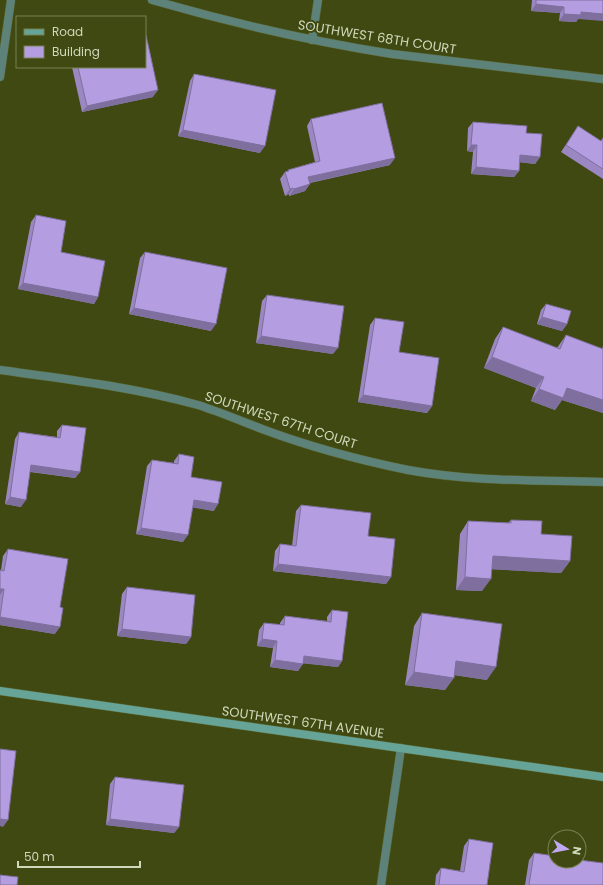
<svg xmlns="http://www.w3.org/2000/svg" width="603" height="885" viewBox="0 0 603 885" font-family="Poppins,sans-serif">
<style>
.lines{fill:none;stroke-linecap:round;stroke-linejoin:round}
.minor-casing{stroke:#5c6633;stroke-width:9}
.tertiary-casing{stroke:#5c6633;stroke-width:9}
.secondary-casing{stroke:#5c6633;stroke-width:9}
.minor{stroke:#5c8279;stroke-width:8}
.tertiary{stroke:#5c8279;stroke-width:8}
.secondary{stroke:#66a497;stroke-width:8}
.wall{fill:#9b88c2}
.shaded-wall{fill:#7e6f9e}
.building{fill:#b49ee1;stroke:#7e6f9e}
.labels{text-anchor:middle;dominant-baseline:central;stroke-width:4;stroke-linejoin:round;paint-order:stroke}
.street-label{font-size:13px;fill:#d0d8bb;stroke:#3f4911}
</style>
<rect width="100%" height="100%" fill="#3f4911"/>
<g class="lines">
<g class="minor-casing">
<g id="minor">
<path d="M152 0C231 23 311 41 392 54L603 79"/>
<path d="M312 40 318 0"/>
<path d="M0 370C66 379 133 387 198 405 220 412 241 421 262 429 310 447 359 460 408 470 473 482 538 480 603 482"/>
<path d="M381 885 401 748"/>
</g>
</g>
<g class="tertiary-casing">
<path id="tertiary" d="M0 77 11 0"/>
</g>
<g class="secondary-casing">
<path id="secondary" d="M0 691 603 777"/>
</g>
<use href="#minor" class="minor"/>
<use href="#tertiary" class="tertiary"/>
<use href="#secondary" class="secondary"/>
</g>
<g class="wall">
<path d="M532 0H603L578 19 576 22 559 21 560 13 531 11Z"/>
<path d="M72 67H145L153 97 82 112Z"/>
<path d="M194 74 260 153 178 136 190 81Z"/>
<path d="M311 119 390 165 310 183 305 191 289 196V194L285 196 280 179 285 172H287L288 170 315 162 307 126Z"/>
<path d="M473 122 540 157 535 164 520 162 519 171 514 177 471 174 473 152 467 151 468 128Z"/>
<path d="M578 126 601 141 603 138V179L561 152Z"/>
<path d="M36 215 61 252 98 297 94 304 18 289 31 222Z"/>
<path d="M145 252 211 331 129 314 140 258Z"/>
<path d="M267 295 333 354 256 343 262 301Z"/>
<path d="M546 304 567 324 562 331 537 324 541 310Z"/>
<path d="M375 318 432 406 427 413 358 402 370 325Z"/>
<path d="M503 327 557 348 566 335 602 349 603 346V413L562 400 555 410 531 401 536 388 484 368 495 339Z"/>
<path d="M62 425 80 472 75 478 30 472 21 507 5 504 15 439 19 432 57 437V431Z"/>
<path d="M179 454 191 477 214 511 193 507 183 542 136 534 147 466 152 460 174 463V461Z"/>
<path d="M301 505 368 536 391 577 386 584 273 571 275 551 280 544 292 546 296 511Z"/>
<path d="M511 520 541 534 570 561 561 573 492 569 482 591 456 590 460 534 468 521 508 523Z"/>
<path d="M8 549 55 634 0 625V570H1L3 556Z"/>
<path d="M127 587 191 637 186 644 117 636 122 594Z"/>
<path d="M332 610 342 661 338 667 303 663 298 671 270 667 273 648 257 646 259 630 264 623 280 625V623L285 616 327 621V617Z"/>
<path d="M422 613 487 680 454 675 445 690 405 685 414 626Z"/>
<path d="M115 777 179 827 174 833 106 825 110 784Z"/>
<path d="M469 839 487 885H435L436 875 441 868 460 871 464 846Z"/>
<path d="M534 853 603 885H525L529 860Z"/>
</g>
<g class="shaded-wall">
<path d="M536 4 564 7 560 13 531 11Z"/>
<path d="M581 12 603 14V21L578 19 576 22 559 21 564 14Z"/>
<path d="M158 90 153 97 82 112 87 106Z"/>
<path d="M183 130 265 146 260 153 178 136Z"/>
<path d="M471 145H477L473 152 467 151Z"/>
<path d="M520 155 540 157 535 164 516 162Z"/>
<path d="M395 158 390 165 303 184 308 177Z"/>
<path d="M476 167 519 171 514 177 471 174Z"/>
<path d="M310 184 305 191 289 196 294 189Z"/>
<path d="M293 188 289 194 285 196 290 189Z"/>
<path d="M23 283 98 297 94 304 18 289Z"/>
<path d="M134 308 216 324 211 331 129 314Z"/>
<path d="M542 317 567 324 562 331 537 324Z"/>
<path d="M261 336 338 348 333 354 256 343Z"/>
<path d="M492 357 544 377 536 388 484 368Z"/>
<path d="M567 388 603 400V413L562 400 555 410 531 401 539 389Z"/>
<path d="M363 395 432 406 427 413 358 402Z"/>
<path d="M31 465 80 472 75 478 26 471Z"/>
<path d="M10 497 26 500 21 507 5 504Z"/>
<path d="M194 500 218 504 214 511 189 507Z"/>
<path d="M141 528 188 535 183 542 136 534Z"/>
<path d="M493 556 570 561 561 573 484 569Z"/>
<path d="M278 564 391 577 386 584 273 571Z"/>
<path d="M465 577 491 579 482 591 456 590Z"/>
<path d="M0 589H4L0 595Z"/>
<path d="M0 617 60 627 55 634 0 625Z"/>
<path d="M122 629 191 637 186 644 117 636Z"/>
<path d="M262 639 277 641 273 648 257 646Z"/>
<path d="M304 656 342 661 338 667 299 663Z"/>
<path d="M275 660 303 664 298 671 270 667Z"/>
<path d="M456 661 496 667 487 680 447 674Z"/>
<path d="M414 672 454 678 445 690 405 685Z"/>
<path d="M0 819 8 820 3 827 0 826Z"/>
<path d="M110 819 179 827 174 833 106 825Z"/>
</g>
<g class="building">
<path d="M536 0H603V14L581 12V15L564 14V7L536 4Z"/>
<path d="M145 35H146L158 90 87 106 78 67H145Z"/>
<path d="M194 74 276 90 265 146 183 130Z"/>
<path d="M382 103 395 158 308 177 310 184 294 189 293 188 290 189 285 172 289 171 288 170 320 161 311 119Z"/>
<path d="M473 122 527 126 526 133 542 134 540 157 520 155 519 171 476 167 477 145H471Z"/>
<path d="M578 126 601 141 603 138V169L566 145Z"/>
<path d="M36 215 66 221 61 252 105 261 98 297 23 283Z"/>
<path d="M145 252 227 268 216 324 134 308Z"/>
<path d="M267 295 344 306 338 348 261 336Z"/>
<path d="M546 304 571 311 567 324 542 317Z"/>
<path d="M375 318 404 322 399 352 439 358 432 406 363 395Z"/>
<path d="M503 327 560 349 566 335 603 349V400L567 388 563 398 539 389 544 377 492 357Z"/>
<path d="M62 425 86 428 80 472 31 465 26 500 10 497 19 432 60 438Z"/>
<path d="M179 454 194 457 191 477 222 482 218 504 194 500 188 535 141 528 152 460 178 464Z"/>
<path d="M301 505 371 513 368 536 395 539 391 577 278 564 280 544 296 546Z"/>
<path d="M511 520 542 521 541 534 572 536 570 561 493 556 491 579 465 577 468 521 511 523Z"/>
<path d="M8 549 68 559 60 607 63 608 60 627 0 617 4 589H0V570L4 571Z"/>
<path d="M127 587 195 595 191 637 122 629Z"/>
<path d="M332 610 348 612 342 661 304 656 303 664 275 660 277 641 262 639 264 623 284 625 285 616 331 622Z"/>
<path d="M422 613 502 624 496 667 456 661 454 678 414 672Z"/>
<path d="M0 749 16 751 8 820 0 819Z"/>
<path d="M115 777 184 785 179 827 110 819Z"/>
<path d="M469 839 493 843 487 885H439L441 868 464 872Z"/>
<path d="M534 853 555 856V861H579V860L603 863V885H529Z"/>
<path d="M0 875 18 877 17 885H0Z"/>
</g>
<g class="labels">
<g class="street-label">
<text transform="translate(377 37) rotate(9)">SOUTHWEST 68TH COURT</text>
<text transform="translate(281 420) rotate(18)">SOUTHWEST 67TH COURT</text>
<text transform="translate(303 722) rotate(8)">SOUTHWEST 67TH AVENUE</text>
</g>
</g>
<rect x="16" y="16" width="130" height="52" fill="#3f4911" stroke="#798255"/>
<rect x="24" y="29" width="20" height="6" fill="#66a497" stroke="#798255"/>
<text x="52" y="36" font-size="12" fill="#d0d8bb">Road</text>
<rect x="24" y="46" width="20" height="12" fill="#b49ee1" stroke="#798255"/>
<text x="52" y="56" font-size="12" fill="#d0d8bb">Building</text>
<g transform="translate(567 849) rotate(100)"><circle r="19" fill="#3f4911" stroke="#798255"/>
<path d="M0-3L7 15L0 10L-7 15Z" fill="#c1a8f3"/>
<text y="-6" font-size="11" font-weight="bold" text-anchor="middle" fill="#d0d8bb">N</text>
</g>
<path d="M18 861v6h122v-6" fill="none" stroke="#d0d8bb" stroke-width="2"/>
<text x="24" y="861" font-size="12" fill="#d0d8bb" stroke="#3f4911" stroke-width="3" paint-order="stroke">50 m</text>
</svg>
